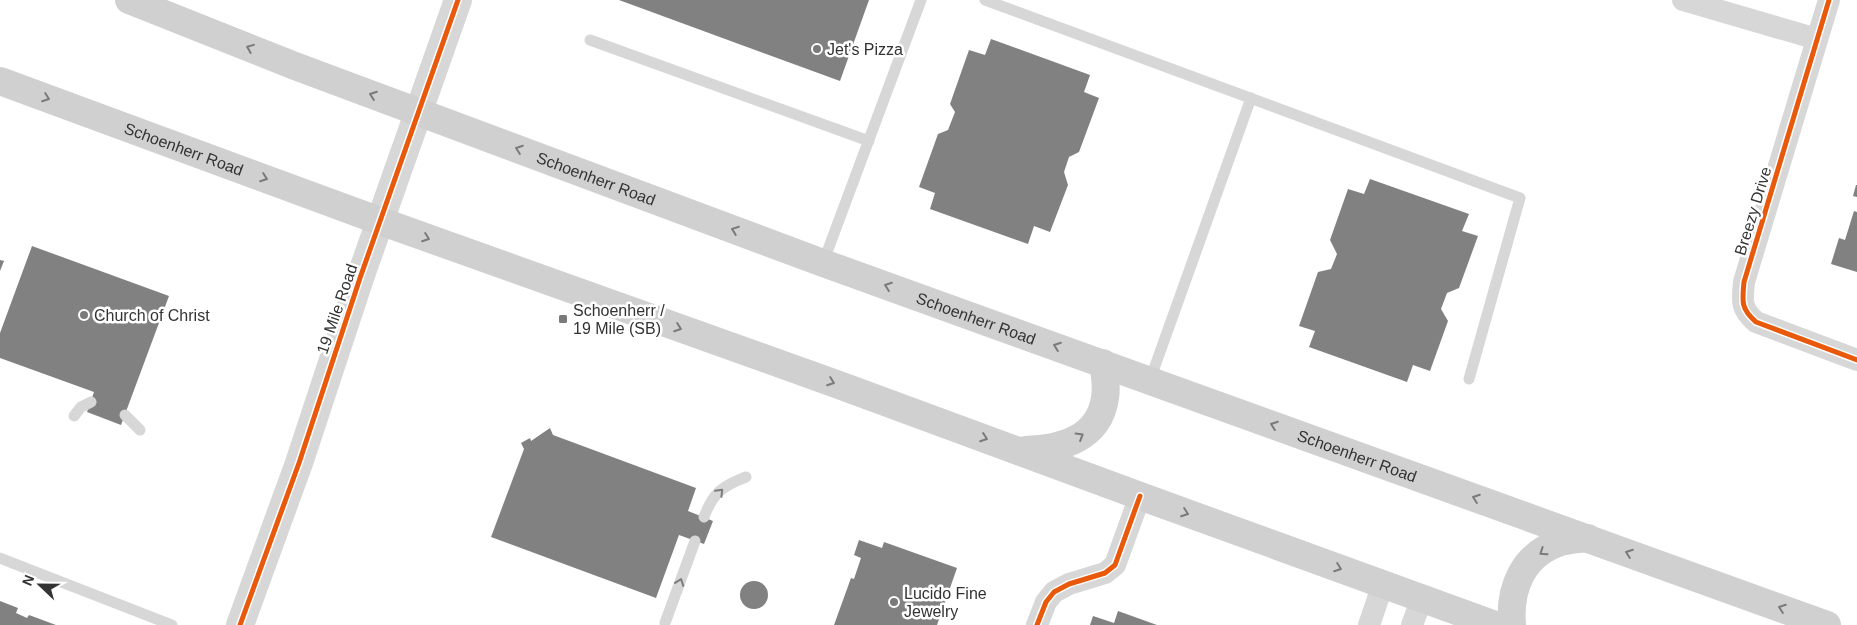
<svg xmlns="http://www.w3.org/2000/svg" width="1857" height="625" viewBox="0 0 1857 625" font-family="Helvetica,sans-serif">
<style>
.building{fill:#818181}
.lines{fill:none;stroke-linecap:round;stroke-linejoin:round}
.service{stroke:#d7d7d7;stroke-width:11}
.minor{stroke:#d7d7d7;stroke-width:22}
.tertiary{stroke:#d7d7d7;stroke-width:28}
.secondary{stroke:#d0d0d0;stroke-width:28}
.cycleway-casing{stroke:#fff;stroke-width:8}
.cycleway{stroke:#e8590c;stroke-width:5}
.oneway{stroke:#7a7a7a}
.oneway2{stroke:#7d7d7d}
.poi-dot{fill:#7a7a7a;stroke:#fff;stroke-width:2}
.labels{text-anchor:middle;dominant-baseline:central;stroke-width:5;stroke-linejoin:round;paint-order:stroke}
.poi-label{font-size:16px;fill:#333;stroke:#fff;text-anchor:start}
.street-label{font-size:16px;fill:#333;stroke:#fff}
</style>
<rect width="100%" height="100%" fill="#fff"/>
<g class="building">
<path d="M619 0H869L840 81Z"/>
<path d="M991 39 1090 75 1084 92 1099 98 1079 152 1069 157 1064 172 1068 185 1050 232 1034 226 1028 244 930 209 935 193 919 187 938 134 948 130 955 112 950 104 969 50 985 55Z"/>
<path d="M1370 179 1469 214 1462 231 1478 236 1459 288 1447 293 1441 309 1448 321 1430 371 1413 365 1407 382 1309 347 1315 331 1299 326 1318 272 1331 269 1337 254 1330 240 1348 189 1364 194Z"/>
<path d="M1856 185H1857V197L1853 196Z"/>
<path d="M1854 211 1857 212V272L1831 264 1839 238 1845 240Z"/>
<path d="M32 246 169 296 121 425 87 412 94 392 0 358V333Z"/>
<path d="M0 260 4 261 0 271Z"/>
<path d="M550 428 553 435 696 488 688 511 713 521 704 544 679 535 656 598 491 537 524 449 521 443 530 438 531 441Z"/>
<path d="M859 540 882 548 884 542 957 568 937 625H834L851 578 854 579 861 558 854 555Z"/>
<circle cx="754" cy="595" r="14"/>
<path d="M0 601 18 608 16 613 27 618 29 615 56 625H0Z"/>
<path d="M1118 611 1157 625H1090L1093 616 1114 623Z"/>
</g>
<g class="lines">
<g class="service">
<path d="M985 0 1520 198 1469 379"/>
<path d="M590 40 869 141"/>
<path d="M823 263 921 0"/>
<path d="M1150 380 1251 98"/>
<path d="M125 415 140 430"/>
<path d="M74 416 81 407 91 402"/>
<path d="M704 517C713 493 722 486 746 477"/>
<path d="M0 558 172 625"/>
<path d="M665 623 695 541"/>
</g>
<g class="minor">
<path d="M1683 0 1817 39"/>
<path d="M1829 0 1744 282C1742 302 1741 309 1756 322L1857 360"/>
<path d="M1037 625 1046 602 1054 592 1069 584 1105 573 1115 565 1140 496"/>
<path d="M1369 625 1383 584"/>
<path d="M1412 625 1422 598"/>
</g>
<path class="tertiary" d="M240 625 299 463 360 278 458 0"/>
<g class="secondary">
<path id="s1" d="M129 0 295 66 823 263 1827 625"/>
<path id="s2" d="M0 81 380 221 839 385 1140 496 1495 625"/>
<path d="M1025 450C1061 449 1099 439 1105 398 1107 386 1105 374 1103 363"/>
<path d="M1512 625C1509 588 1523 554 1561 542 1570 539 1580 539 1588 538"/>
</g>
<g class="cycleway-casing">
<g id="cycleway">
<path d="M1829 0 1744 282C1742 302 1741 309 1756 322L1857 360"/>
<path d="M240 625 299 463 360 278 458 0"/>
<path d="M1037 625 1046 602 1054 592 1069 584 1105 573 1115 565 1140 496"/>
</g>
</g>
<use href="#cycleway" class="cycleway"/>
</g>
<defs><path id="oneway-chevron" d="M-2-3.5L2.5 0L-2 3.5" fill="none" stroke-width="1.6" stroke-linecap="round" stroke-linejoin="round" transform="scale(1.25)"/></defs>
<g class="oneway">
<use href="#oneway-chevron" transform="translate(250 48) rotate(-158)"/>
<use href="#oneway-chevron" transform="translate(373 95) rotate(-160)"/>
<use href="#oneway-chevron" transform="translate(46 98) rotate(20)"/>
<use href="#oneway-chevron" transform="translate(519 149) rotate(-160)"/>
<use href="#oneway-chevron" transform="translate(264 178) rotate(20)"/>
<use href="#oneway-chevron" transform="translate(735 230) rotate(-159)"/>
<use href="#oneway-chevron" transform="translate(426 238) rotate(20)"/>
<use href="#oneway-chevron" transform="translate(888 286) rotate(-160)"/>
<use href="#oneway-chevron" transform="translate(678 328) rotate(20)"/>
<use href="#oneway-chevron" transform="translate(1057 346) rotate(-160)"/>
<use href="#oneway-chevron" transform="translate(831 382) rotate(20)"/>
<use href="#oneway-chevron" transform="translate(1274 425) rotate(-160)"/>
<use href="#oneway-chevron" transform="translate(1080 436) rotate(-31)"/>
<use href="#oneway-chevron" transform="translate(984 438) rotate(20)"/>
<use href="#oneway-chevron" transform="translate(1476 498) rotate(-160)"/>
<use href="#oneway-chevron" transform="translate(1185 513) rotate(20)"/>
<use href="#oneway-chevron" transform="translate(1543 552) rotate(146)"/>
<use href="#oneway-chevron" transform="translate(1629 553) rotate(-160)"/>
<use href="#oneway-chevron" transform="translate(1338 568) rotate(20)"/>
<use href="#oneway-chevron" transform="translate(1782 608) rotate(-160)"/>
</g>
<g class="oneway2">
<use href="#oneway-chevron" transform="translate(720 492) rotate(-46)"/>
<use href="#oneway-chevron" transform="translate(680 582) rotate(-70)"/>
</g>
<g class="poi-dot">
<circle cx="817" cy="49" r="5"/>
<circle cx="84" cy="315" r="5"/>
<rect x="558" y="314" width="10" height="10" rx="2.5"/>
<circle cx="894" cy="602" r="5"/>
</g>
<g class="labels">
<g class="poi-label">
<text x="827" y="49">Jet's Pizza</text>
<text x="573" y="310">Schoenherr /<tspan x="573" dy="18">19 Mile (SB)</tspan></text>
<text x="94" y="315">Church of Christ</text>
<text x="904" y="593">Lucido Fine<tspan x="904" dy="18">Jewelry</tspan></text>
</g>
<g class="street-label">
<text stroke="none"><textPath href="#s2" startOffset="196">Schoenherr Road</textPath></text>
<text stroke="none"><textPath href="#s1" startOffset="500">Schoenherr Road</textPath></text>
<text transform="translate(1753 211) rotate(-73)">Breezy Drive</text>
<text transform="translate(337 309) rotate(-71)">19 Mile Road</text>
<text stroke="none"><textPath href="#s1" startOffset="905">Schoenherr Road</textPath></text>
<text stroke="none"><textPath href="#s1" startOffset="1310">Schoenherr Road</textPath></text>
</g>
</g>
<g transform="translate(40 585) rotate(292)" stroke="#ffffff" stroke-width="4" paint-order="stroke">
<path d="M0-4L9 19L0 12L-9 19Z" fill="#333333"/>
<text y="-8" font-size="14" font-weight="bold" text-anchor="middle" fill="#333333">N</text>
</g>
</svg>
